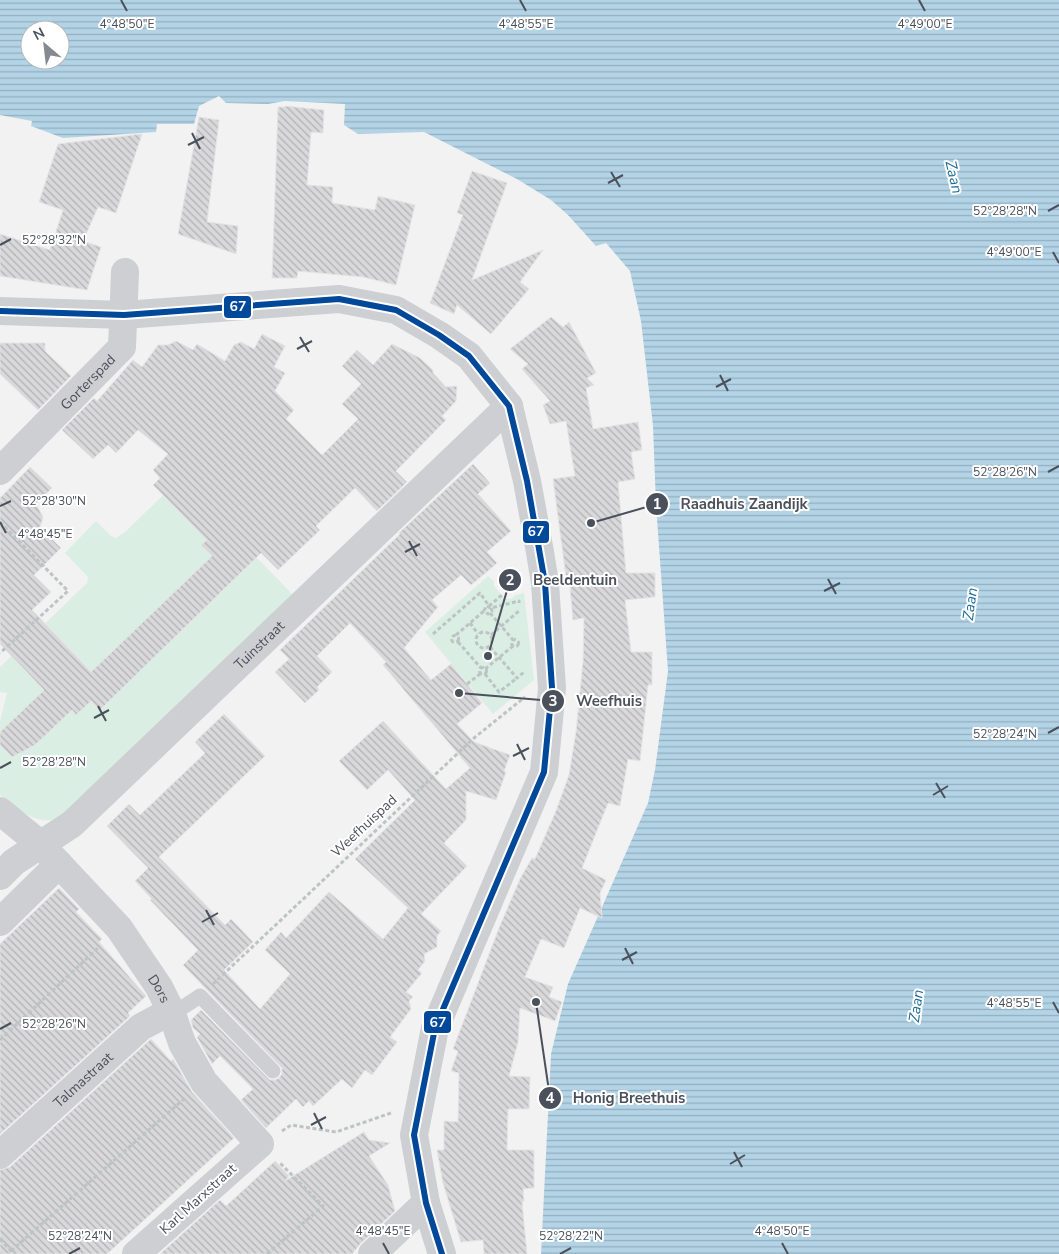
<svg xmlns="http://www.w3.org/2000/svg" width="1059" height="1254" viewBox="0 0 1059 1254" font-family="'Nunito Sans',sans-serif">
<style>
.green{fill:#daeee4}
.water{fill:url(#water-rules);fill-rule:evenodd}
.building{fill:url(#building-back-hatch);stroke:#e4e4e4}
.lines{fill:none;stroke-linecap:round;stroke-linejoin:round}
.path{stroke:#bcc5c4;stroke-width:3;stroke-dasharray:4 2.5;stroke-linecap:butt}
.lane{stroke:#cdcfd2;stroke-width:15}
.street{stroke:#cdcfd2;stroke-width:28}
.bus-1-casing{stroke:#fff;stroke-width:10}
.bus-1{stroke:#004899;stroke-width:6}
.ticks{fill:none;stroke:#4b515c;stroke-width:2}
.labels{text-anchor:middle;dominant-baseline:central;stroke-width:4;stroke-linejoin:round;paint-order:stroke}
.street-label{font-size:14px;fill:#4b515c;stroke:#fff}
.water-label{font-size:15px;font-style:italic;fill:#1f6e9b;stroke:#fff}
.ticks-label{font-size:12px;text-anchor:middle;fill:#4b515c;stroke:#fff;stroke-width:4;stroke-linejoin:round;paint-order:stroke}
.leader{fill:none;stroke:#4b515c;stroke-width:2}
.callout-dot{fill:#4b515c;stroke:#fff;stroke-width:2}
.mark-label{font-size:15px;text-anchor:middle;font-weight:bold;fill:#fff}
.callout-label{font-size:15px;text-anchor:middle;font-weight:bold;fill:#4b515c;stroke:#fff;stroke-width:4;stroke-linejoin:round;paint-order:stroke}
.line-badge{stroke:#fff;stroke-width:2}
.badge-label{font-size:14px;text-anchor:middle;font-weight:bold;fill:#fff}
</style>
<defs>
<pattern id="water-rules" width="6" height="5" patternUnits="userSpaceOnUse" patternTransform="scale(1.25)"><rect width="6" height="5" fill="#b3d4e6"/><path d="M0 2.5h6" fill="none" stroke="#94aebe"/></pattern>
<pattern id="building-back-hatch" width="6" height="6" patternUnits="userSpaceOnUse" patternTransform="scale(1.25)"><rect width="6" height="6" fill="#d9d9db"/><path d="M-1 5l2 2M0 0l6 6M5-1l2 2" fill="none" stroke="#b2b2b5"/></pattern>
</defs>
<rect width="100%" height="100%" fill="#f2f2f2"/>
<g class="green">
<path d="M180 479 223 525 259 560 294 596 70 814C64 816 57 820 50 820 31 822 14 806 0 795V722L7 693 0 692V667L87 583 88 577 65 553 96 521 111 536 116 538 125 532Z"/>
<path d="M488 576 494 581V586L505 599H511L516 595 524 593 534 680 493 714 425 632Z"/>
</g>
<path class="water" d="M0 0H1059V1254H541L551 1054 568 984 648 803 655 770 668 671 656 505 653 426 641 321 630 271 606 243 596 246 568 215 551 200 517 179 424 132 358 134 344 125 345 104 285 101 268 104 226 103 219 96 199 106 194 124H157L156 132 63 138 31 126 32 121 0 115ZM30 30H60V60H30Z"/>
<g class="building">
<path d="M285 106 324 110 323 133 311 132 307 185 333 187 332 203 375 210 378 196 415 205 396 285 363 277 298 271 297 278H272L278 107H285Z"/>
<path d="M199 117 219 120 207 222 238 226 236 254 178 234Z"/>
<path d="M142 134 116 213 98 207 83 241 101 247 87 290 0 276V234L50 250 63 210 39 202 58 144Z"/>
<path d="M472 171 507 183 472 280 543 250 520 282 529 289 491 334 457 305 454 314 430 303 463 215 457 213Z"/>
<path d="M551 317 563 327 569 322 596 373 587 378 594 385 586 388 593 429 638 422 642 450 631 452 635 479 618 482 626 573H655V597L625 600 631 652H652V685H648L640 761 628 759 620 806 608 803 582 868 606 880 600 893 602 918 580 908 564 948 541 939 525 977 553 987 549 997 562 1002 555 1021 520 1008 518 1042 509 1076 530 1077 529 1109H508L507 1150H534V1188L523 1189 524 1201 522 1202 527 1254H484L483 1240 461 1242 443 1183 437 1150H444V1121L458 1122 459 1073 451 1071 458 1051 453 1049 499 928 520 879 532 858 535 859 556 811 569 775 576 732 583 662 584 618 573 620 569 577H566L553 479 575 476 566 421 550 424 543 405 550 401 522 369 528 364 510 349Z"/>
<path d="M262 334 285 346 274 367 285 373 275 391 294 410 286 419 322 455 358 419 342 404 361 384 342 366 357 350 373 365 392 344 420 358 433 370V373L446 387 457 386 456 401 442 416 446 420 396 471 407 482 377 511 355 488 316 526 320 530 278 570 261 553 100 710 91 701 76 715 72 710 35 745 12 757 0 745V732L44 690 0 644V498L30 467 52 488 36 504 43 517 40 527 61 548 34 575 51 592 32 610 91 672 212 556 201 545 207 540 153 485 160 478 153 470 168 454 138 430 116 453 108 445 93 459 62 430 94 398 97 401 133 360 142 367 158 345H168L176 341 193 350 197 344 225 361 234 345 241 342 254 349Z"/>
<path d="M0 343H45V351L71 376 38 410 0 374Z"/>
<path d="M473 464 490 483 478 494 511 531 487 552 497 563 488 571 471 585 461 575 432 600 438 607 404 648 431 680 451 664 467 684 482 703 457 724 474 742 510 755 504 771 506 772 496 800 466 791V820L444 843 467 866 421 914 441 931 437 936V947L424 954 425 961 418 970 422 973 406 992 413 997 409 1001 411 1009 390 1037 397 1042 372 1075 365 1070 352 1088 342 1079 313 1106 309 1101 303 1107 296 1099 266 1128 241 1100 253 1089 220 1056 212 1064 197 1037 200 1034 193 1028 191 1020 201 1010 270 1080H275L279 1078 282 1074V1068L183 965 198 950 150 900 152 899 135 881 148 868 107 826 129 804 140 815 205 753 195 742 224 714 265 756 159 857 225 925 231 919 253 942 224 970 260 1009 290 974 265 950 281 932 286 938 329 892 383 939 408 908 355 859 415 800 388 770 367 790 339 761 383 721 446 789 470 768 383 665 386 662 350 623 317 656 332 672 317 687 319 690 305 703 275 672 289 659 280 650 400 534 399 533Z"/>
<path d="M59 888 79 909 76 912 102 939 99 942 146 996 128 1013 130 1016 0 1134V944Z"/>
<path d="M151 1039 171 1061 173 1059 192 1092 234 1138 107 1254H0V1170L10 1167Z"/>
<path d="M364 1132 369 1140 390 1143 369 1156 388 1185 395 1211 361 1243 352 1254H160L220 1200 226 1206 275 1161 289 1176 285 1181Z"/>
</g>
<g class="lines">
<g class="path">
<path d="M0 522 68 591 0 653"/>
<path d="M491 608 492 611 488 614 484 611 486 606 491 608 519 601V603"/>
<path d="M490 613 513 640"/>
<path d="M470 623 478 634"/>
<circle cx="484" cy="640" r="8"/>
<path d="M433 634 480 593 489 606 502 595"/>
<path d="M456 635 484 611"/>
<path d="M491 635 520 610"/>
<circle cx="455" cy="639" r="3.5"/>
<circle cx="515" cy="643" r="3.5"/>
<path d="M458 642 481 668"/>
<path d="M490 647 517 678 524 672"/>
<circle cx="483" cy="671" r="3.5"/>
<path d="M485 669 513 646"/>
<path d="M485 674 499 692 517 678"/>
<path d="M467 684 480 674"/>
<path d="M213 984 474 738 525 697"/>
<path d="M0 1040 100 946"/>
<path d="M282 1131 291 1125 336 1132 391 1113"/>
<path d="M0 1239 14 1254"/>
<path d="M11 1251 185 1098"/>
<path d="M267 1254 323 1206 279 1162"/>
</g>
<path class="lane" d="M171 1011 185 1006 200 996 273 1071"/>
<g class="street">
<path d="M0 311 124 315 339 299 396 310 439 335 469 356 509 406 527 481 540 552 545 583 552 688 544 772 435 1028 414 1135 426 1203 442 1254"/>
<path id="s1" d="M0 471 122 347 125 272"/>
<path id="s2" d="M0 811 40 844 119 928 159 987 171 1011 182 1043 204 1082 260 1144 136 1254"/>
<path id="s3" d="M0 876 14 862 72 824 509 406"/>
<path d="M0 922 59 864"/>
<path id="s4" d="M0 1155 141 1027 171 1011"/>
<path d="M372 1254 426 1203"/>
</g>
<g class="bus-1-casing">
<path id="bus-1" d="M0 311 124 315 339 299 396 310 439 335 469 356 509 406 527 481 545 583 552 688 544 772 435 1028 414 1135 426 1203 442 1254"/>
</g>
<use href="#bus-1" class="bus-1"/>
</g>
<path class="ticks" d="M121 0 127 11M520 0 526 11M919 0 925 11M192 133 200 149M188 145 204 137M611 172 620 187M608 183 623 175M1048 211 1059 205M0 245 11 239M1053 252 1059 263M300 337 309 352M297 349 312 341M720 375 728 391M716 387 731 379M1048 472 1059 466M0 506 11 501M0 522 6 533M409 541 417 556M405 552 420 544M828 579 836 594M824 591 840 583M98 706 106 721M94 718 109 710M1048 733 1059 727M517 744 525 760M513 756 529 748M0 768 11 762M936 783 945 798M933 795 948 786M206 910 214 925M202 922 218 913M625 948 633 964M622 960 637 952M1053 1002 1059 1013M0 1029 11 1023M314 1113 322 1129M311 1125 326 1117M734 1152 742 1167M730 1164 745 1155M383 1243 389 1254M782 1243 788 1254M69 1254 80 1248M560 1254 571 1248"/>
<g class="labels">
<g class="street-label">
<text stroke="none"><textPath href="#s1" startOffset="125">Gorterspad</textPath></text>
<text stroke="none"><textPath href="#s3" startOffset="348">Tuinstraat</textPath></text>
<text transform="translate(364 826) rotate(-43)">Weefhuispad</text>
<text stroke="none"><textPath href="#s2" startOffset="240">Dors</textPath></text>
<text stroke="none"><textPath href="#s4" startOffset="112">Talmastraat</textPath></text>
<text transform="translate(198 1199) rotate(-42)">Karl Marxstraat</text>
</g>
<g class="water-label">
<text transform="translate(954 177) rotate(77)">Zaan</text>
<text transform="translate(970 604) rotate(-82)">Zaan</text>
<text transform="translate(916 1006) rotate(-82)">Zaan</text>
</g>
</g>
<g class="ticks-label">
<text x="127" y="28">4°48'50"E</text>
<text x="526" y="28">4°48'55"E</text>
<text x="925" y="28">4°49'00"E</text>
<text x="1005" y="215">52°28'28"N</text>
<text x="54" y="244">52°28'32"N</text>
<text x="1014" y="256">4°49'00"E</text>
<text x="1005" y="476">52°28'26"N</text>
<text x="54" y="505">52°28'30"N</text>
<text x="45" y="538">4°48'45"E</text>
<text x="1005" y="738">52°28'24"N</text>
<text x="54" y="766">52°28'28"N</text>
<text x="1014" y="1007">4°48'55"E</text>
<text x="54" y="1028">52°28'26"N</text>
<text x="383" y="1235">4°48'45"E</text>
<text x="782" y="1235">4°48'50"E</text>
<text x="80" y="1240">52°28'24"N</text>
<text x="571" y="1240">52°28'22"N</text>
</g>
<path class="leader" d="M591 523L657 504M488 656L510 580M459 693L553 701M536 1002L550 1098"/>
<g class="callout-dot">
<circle cx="591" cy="523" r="5"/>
<circle cx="488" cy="656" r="5"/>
<circle cx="459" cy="693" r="5"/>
<circle cx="536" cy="1002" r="5"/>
<circle cx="657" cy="504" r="12"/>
<circle cx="510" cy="580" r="12"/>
<circle cx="553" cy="701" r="12"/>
<circle cx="550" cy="1098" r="12"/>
</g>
<g class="mark-label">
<text x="657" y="509">1</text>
<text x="510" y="585">2</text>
<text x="553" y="706">3</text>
<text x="550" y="1103">4</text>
</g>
<g class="callout-label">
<text x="744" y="509">Raadhuis Zaandijk</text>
<text x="575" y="585">Beeldentuin</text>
<text x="609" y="706">Weefhuis</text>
<text x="629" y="1103">Honig Breethuis</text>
</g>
<g class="line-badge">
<rect x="223" y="295" width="29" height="24" rx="5" fill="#004899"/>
<rect x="522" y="520" width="28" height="24" rx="5" fill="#004899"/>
<rect x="423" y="1010" width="29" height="24" rx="5" fill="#004899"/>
</g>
<g class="badge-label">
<text x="238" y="311">67</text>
<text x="536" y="536">67</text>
<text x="438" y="1027">67</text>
</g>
<g transform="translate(45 45) rotate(332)"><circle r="24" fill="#ffffff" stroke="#b7b9be"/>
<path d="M0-4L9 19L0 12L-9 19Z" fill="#858990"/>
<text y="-8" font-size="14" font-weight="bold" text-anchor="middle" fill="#4b515c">N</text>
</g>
</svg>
